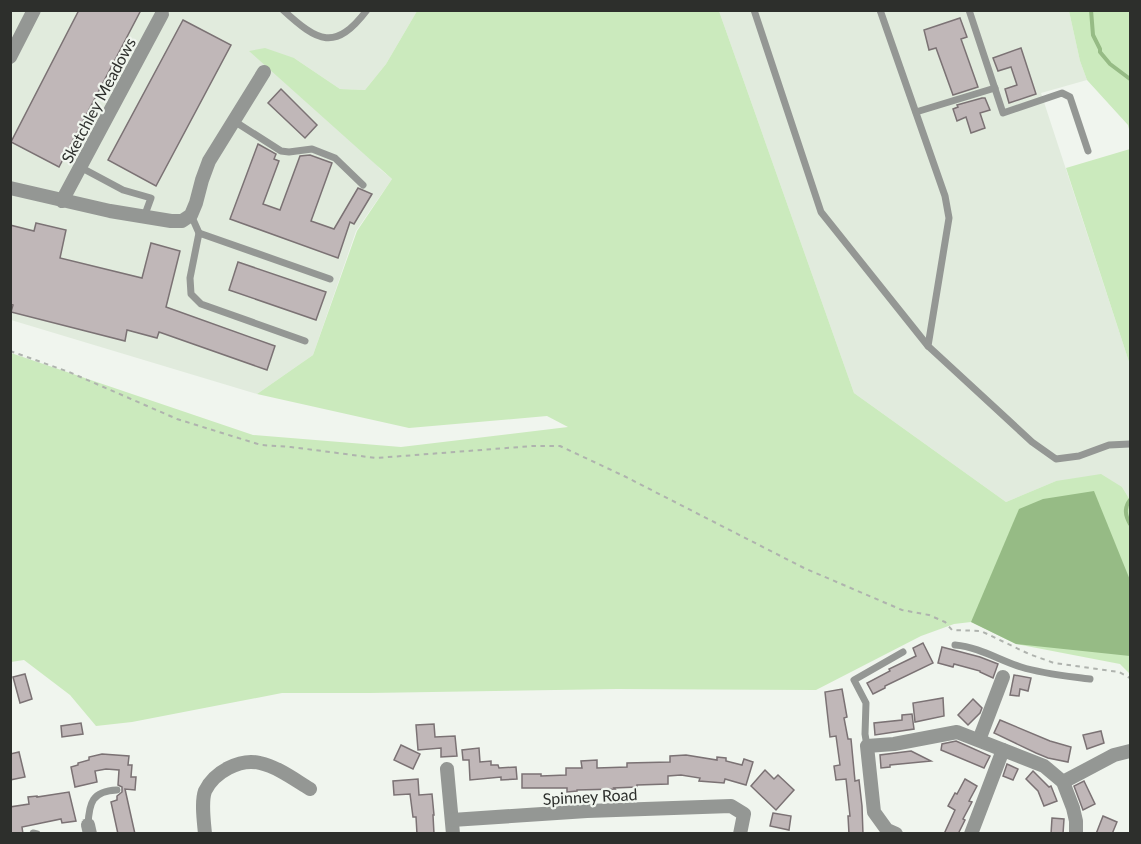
<svg xmlns="http://www.w3.org/2000/svg" width="1141" height="844" viewBox="0 0 1141 844" font-family="Lato,sans-serif">
<style>
.built{fill:#e1ebdd}
.green{fill:#cbeabd}
.water{fill:#96bb85}
.lines{fill:none;stroke-linecap:round;stroke-linejoin:round}
.stream{stroke:#96bb85;stroke-width:4}
.building{fill:#c0b7b8;stroke:#7b7274;stroke-width:1.5}
.path{stroke:#afb3ae;stroke-width:2;stroke-dasharray:4.5 4.5;stroke-linecap:butt}
.service{stroke:#949794;stroke-width:7}
.minor{stroke:#949794;stroke-width:14}
.labels{text-anchor:middle;dominant-baseline:central;stroke-width:4.5;stroke-linejoin:round;paint-order:stroke}
.street-label{font-size:16px;fill:#2d2f2c;stroke:#f0f5ee}
</style>
<rect width="100%" height="100%" fill="#f0f5ee"/>
<g class="built">
<path d="M10 11H417L386 64 365 90 340 89 294 58 380 169 392 179 356 231 313 355 257 394 11 320Z"/>
<path d="M719 11H1069L1080 61 1087 80 1041 93 1130 365V500L1122 487 1056 481 1006 502 854 393Z"/>
</g>
<g class="green">
<path d="M417 11H719L854 393 1006 502 1056 481 1101 474 1122 487 1130 500V674L1120 664 1016 644 971 622 954 624 921 636 816 690 617 689 370 693H282L132 722 96 726 70 695 24 660 11 662V353L253 435 401 447 568 427 547 416 409 428 257 394 313 355 357 231 392 179 249 51 265 48 294 58 340 89 365 90 386 64Z"/>
<path d="M1069 11H1130V133L1128 125 1087 80 1080 61Z"/>
<path d="M1130 149V365L1066 168Z"/>
</g>
<path class="water" d="M1094 491 1130 580V656L1016 644 971 622 1019 509 1043 499Z"/>
<g class="lines">
<g class="stream">
<path d="M1091 10 1093 35 1100 49V52L1110 64 1130 79"/>
<path d="M1130 500C1124 508 1125 515 1130 524"/>
</g>
</g>
<g class="building">
<path d="M79 10H141L59 167 11 142Z"/>
<path d="M960 18 967 37 961 39 978 87 953 95 936 48 929 50 924 30Z"/>
<path d="M183 20 231 45 156 186 108 160Z"/>
<path d="M1021 48 1036 94 1009 103 1005 89 1017 85 1011 67 998 71 993 58Z"/>
<path d="M281 89 317 125 305 138 268 103Z"/>
<path d="M982 98H985L990 110 980 113 985 128 971 133 966 117 957 121 953 109 958 107 957 105Z"/>
<path d="M258 144 276 154 274 159 279 161 263 204 280 210 300 156 310 155 332 163 311 221 334 229 358 188 372 194 354 224 350 222 338 258 230 219Z"/>
<path d="M36 223 66 230 60 258 142 278 151 243 180 251 166 307 275 346 267 370 159 332 157 338 127 330 125 341 11 312 13 305 10 304V225L34 231Z"/>
<path d="M238 262 326 292 316 320 229 290Z"/>
<path d="M923 643 933 663 885 686V688L873 694 867 683 890 671 889 669 916 656 913 648Z"/>
<path d="M942 647 980 657 998 664 993 678 980 672V671L954 664 953 667 938 663Z"/>
<path d="M25 674 32 699 20 703 13 677Z"/>
<path d="M1014 675 1031 678 1028 691 1020 689 1019 696 1010 695Z"/>
<path d="M842 689 847 717 844 718 848 739H851L855 781 859 780 862 806 863 834H849L848 816H850L846 779 836 780 834 766 840 765 836 736 830 737 825 692Z"/>
<path d="M943 698 944 716 915 722 913 703Z"/>
<path d="M973 699 982 708 980 713 968 725 958 715Z"/>
<path d="M912 714 914 729 875 735 874 723 902 720V715Z"/>
<path d="M1000 720 1050 741 1071 747 1068 762 1048 758 1036 753 994 733Z"/>
<path d="M81 723 83 734 62 737 61 726Z"/>
<path d="M434 724 435 737 455 736 457 756 441 757V748L418 750 416 725Z"/>
<path d="M1101 731 1104 743 1087 749 1083 735Z"/>
<path d="M956 741 990 756 984 768 941 750 942 744Z"/>
<path d="M401 745 420 754 413 769 394 760Z"/>
<path d="M479 748 480 762 491 761V765H498L499 768 516 767 517 779 501 780V777L470 780 469 760H463L462 750Z"/>
<path d="M911 751 931 761 890 765V767L881 768 880 755Z"/>
<path d="M19 752 25 777 10 780V754Z"/>
<path d="M102 754 129 756 128 765H132L131 777H136L135 790 125 789 135 834H118L111 802 117 800V796L122 792V787L118 785 119 770 106 769 95 771 97 782 75 787 71 767 78 765V763L89 760V757Z"/>
<path d="M686 755 717 760V757L726 758V761L742 765 744 759 753 762 746 785 725 779 724 783 699 781 700 778 681 775 668 776V784L637 785V787L614 788 615 789 577 790V791L567 792V788H522V774H541V776L566 775V768H582L581 761 597 760V768L627 767V763L670 762V756Z"/>
<path d="M1007 764 1018 769 1013 780 1003 776Z"/>
<path d="M765 770 774 779 778 775 794 790 776 810 751 786Z"/>
<path d="M1033 771 1049 787 1051 786 1057 801 1044 806 1038 791 1026 779Z"/>
<path d="M418 779 419 795 432 794 434 815H433L434 834H417L416 817H413L410 794 394 795 393 781Z"/>
<path d="M965 779 977 786 969 801 972 802 963 819 965 820 958 834H944L955 810 948 806 955 793 957 794Z"/>
<path d="M1084 781 1095 804 1083 810 1074 786Z"/>
<path d="M69 792 76 821 62 823 61 819 22 827 23 834H11L10 807 29 804 28 797 37 796V797Z"/>
<path d="M773 813 791 816 789 830 770 826Z"/>
<path d="M1103 816 1117 822 1112 834H1096Z"/>
<path d="M1052 818 1064 819 1063 834H1051Z"/>
</g>
<g class="lines">
<g class="path">
<path d="M1130 10V13"/>
<path d="M10 351 69 372 177 419 261 445 291 447 376 458 533 446H560L624 476 804 568 902 610 929 615 945 622 952 630 981 631 1029 654 1054 663 1119 672 1130 678"/>
</g>
<g class="service">
<path d="M283 10C318 42 335 52 367 10"/>
<path d="M754 10 821 212 928 346"/>
<path d="M880 10 945 196 949 218 928 346 1032 442 1056 459 1079 456 1109 445 1130 444"/>
<path d="M969 10 1003 113 1062 93 1070 97 1088 151"/>
<path d="M916 112 995 88"/>
<path d="M234 121 281 151 289 152 312 149 335 158 363 185"/>
<path d="M80 167 123 190 151 198 144 217"/>
<path d="M191 215 199 233"/>
<path d="M305 341 201 304 191 294 190 278 199 233 330 279"/>
<path d="M955 645C979 647 999 660 1021 667 1043 674 1067 676 1090 679"/>
<path d="M867 746 865 734 866 703 854 680 903 652"/>
<path d="M88 825C89 803 92 791 117 790"/>
<path d="M33 833 37 834"/>
</g>
<g class="minor">
<path d="M10 57 34 10"/>
<path d="M10 188 110 211 171 221H182L191 215 196 203 202 180 209 161 264 72"/>
<path d="M62 201 162 14"/>
<path d="M979 740 1003 677"/>
<path d="M447 769 453 834"/>
<path d="M1063 782 1114 755 1130 751"/>
<path d="M452 820 587 811 731 806 744 814 740 834"/>
<path d="M88 825 90 834"/>
<path d="M205 834C204 822 201 802 205 791 214 772 240 758 260 763 278 767 295 780 310 789"/>
<path d="M896 834 887 830 874 812 867 746 894 744 957 732 1044 766 1063 782 1073 808 1076 821V834"/>
<path d="M971 834 1003 750"/>
</g>
</g>
<g class="labels">
<g class="street-label">
<text transform="translate(98 100) rotate(-62)">Sketchley Meadows</text>
<text transform="translate(590 796) rotate(-3)">Spinney Road</text>
</g>
</g>
<rect width="1141" height="844" fill="none" stroke="#2d2f2c" stroke-width="24"/>
</svg>
